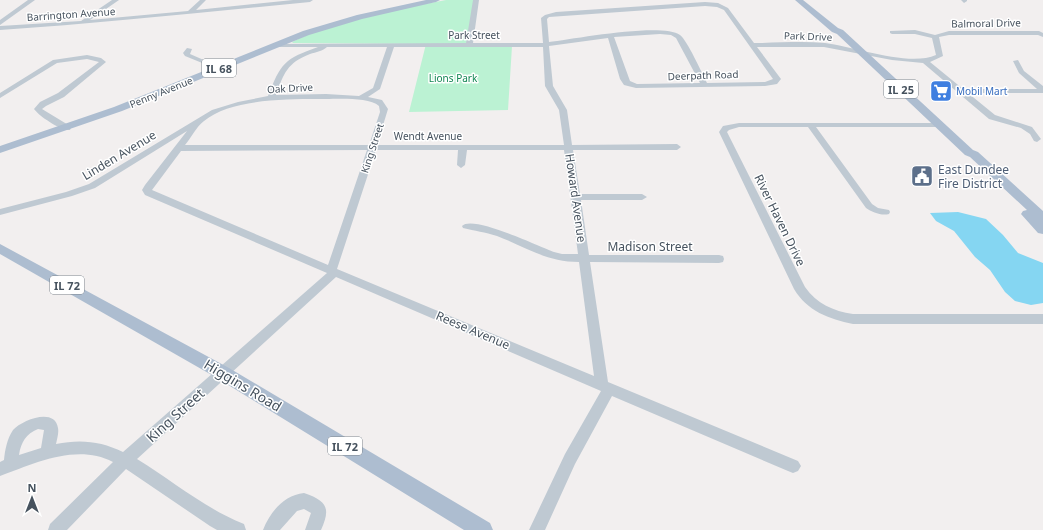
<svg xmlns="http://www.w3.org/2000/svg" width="1043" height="530" viewBox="0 0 1043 530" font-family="'Noto Sans',sans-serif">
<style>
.green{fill:#bbf2d3}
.water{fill:#85d6f2}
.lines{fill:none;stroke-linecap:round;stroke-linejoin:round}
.minor{fill:#bfc9d2;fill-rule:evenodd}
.major{fill:#adbdd0;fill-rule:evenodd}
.labels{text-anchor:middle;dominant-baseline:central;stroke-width:3;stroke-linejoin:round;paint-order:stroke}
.far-street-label{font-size:10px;fill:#46525e;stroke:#fff}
.far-park-label{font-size:10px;fill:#118652;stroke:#fff}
.far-shop-label{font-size:10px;fill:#366cbe;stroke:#fff;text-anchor:start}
.shield{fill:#fff;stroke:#7e868e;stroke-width:1}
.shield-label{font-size:11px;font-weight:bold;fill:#46525e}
.street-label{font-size:12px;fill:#46525e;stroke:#fff}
.service-label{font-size:12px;fill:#4e5e75;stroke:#fff;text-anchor:start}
.near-street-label{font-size:14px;fill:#46525e;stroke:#fff}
</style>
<rect width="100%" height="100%" fill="#f2efef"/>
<path class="green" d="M446 0H474L466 46H512L508 110 409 112 426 44 293 43 292 42C336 20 398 9 446 0Z"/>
<path class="water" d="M958 212 986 219 1003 235 1018 253 1043 263V303L1031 305 1015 301 1005 292 990 270 975 257 954 231 936 221 930 213Z"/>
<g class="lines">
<g class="minor">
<path d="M28 0H35L0 25V20Z"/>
<path d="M112 0H119L90 20 188 11 200 0H206L196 10 293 0H313L310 2C207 12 104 23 0 30V26L81 21Z"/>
<path d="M473 0H479L473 43H543L541 18 545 15 556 12 705 2 718 3 728 8 754 43C777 43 802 41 825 43 855 47 909 67 936 55L932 38 915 34H892L890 33V31L915 30 935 35 949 31H1039L1043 33V37L1038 35H949L939 37 943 56 930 62 963 89H1037L1019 73 1013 61 1018 60 1024 71 1043 86V93H968L995 115 1032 127 1041 139 1037 142 1034 141 1030 134 1021 128 989 119 923 63 892 60 824 47H757L781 79 777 84 765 86 636 88 624 85 620 79 608 38 549 46 553 86 567 110 572 145 677 144 681 147 677 150H573L580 194H642L647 197 642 200H581L589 255H719L723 256 724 259 723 262 719 263 590 262 608 382 798 461 801 466 798 471 793 473 788 471 612 396 575 464 545 530H529L565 454 601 391 336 277 137 459C173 481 204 508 244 524L246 530H217L210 526 126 469 67 530H48L50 524 113 462C76 443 34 464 0 476V462L4 460C5 450 7 439 13 430 22 420 55 407 58 428 59 433 57 439 56 444 80 439 101 441 123 452L327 273 145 195 142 190 145 185 187 131 95 188 72 196 0 215V209L66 192 89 184 212 110 238 102 268 96C281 63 284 59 318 47H276L273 45 274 44 466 43ZM705 6 717 7 724 10 773 79 765 82 707 83C702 73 687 40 680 35 662 22 574 39 549 42L547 19 549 17ZM660 34 671 35 676 38 700 83 637 84 630 81 614 37ZM327 47H387L373 88 359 96 326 94 276 95C284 73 287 63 310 54 316 52 323 51 327 47ZM394 47H543L545 86 559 110 564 145H377L388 109 382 100 368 97 380 89ZM326 99C339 99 369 97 379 106L380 112 369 145H185C191 138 196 127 204 121 231 98 291 99 326 99ZM367 150 328 265 152 190 181 151ZM376 150H458L457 165 461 168 465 165 467 150H564L578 254H562L554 252C540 247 472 214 462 226L463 228C475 231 485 232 497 236 526 247 546 262 579 262L594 376 337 269ZM38 429 44 430 41 448 19 455C21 442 26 434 38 429Z"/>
<path d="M961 0H967V1L964 3Z"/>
<path d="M187 48 192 49 190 54 222 68 217 69 185 56 183 53Z"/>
<path d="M87 55 101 58 106 62 64 97 46 106 42 109 70 126 71 128 70 130C61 131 39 116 34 109L40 102 58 93 99 62 87 59 57 63 0 98V93L53 60Z"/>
<path d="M739 123H942L943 125 939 127H816L872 204 878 208 889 210 890 212 889 214C881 216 872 212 866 208L808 127H739L729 130 727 132 805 287C817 304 833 311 853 314H1043V324H853C829 319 807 311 794 289L719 132 723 126Z"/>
<path d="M304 493C327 501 331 508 321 530H305L311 513 304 509 297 511 280 530H263C270 512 284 495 304 493Z"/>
</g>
<g class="major">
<path d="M426 0H440L436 2 362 19 309 35 122 111 0 153V146L114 107 303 31 357 15Z"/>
<path d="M795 0H803L838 28 843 30 973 150 978 152 1043 211V234L1038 233 1021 214 1023 211 1027 210 970 157 965 155 837 34 832 32Z"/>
<path d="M0 244 229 368 490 523 493 530H464L217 378 0 254Z"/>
</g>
</g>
<defs>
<g id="supermarket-square" transform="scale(1.15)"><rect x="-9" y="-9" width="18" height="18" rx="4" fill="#3f7fe0" stroke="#fff"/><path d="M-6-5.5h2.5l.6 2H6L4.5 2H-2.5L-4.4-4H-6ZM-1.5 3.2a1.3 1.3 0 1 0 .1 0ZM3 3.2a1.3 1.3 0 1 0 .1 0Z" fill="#fff"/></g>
<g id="civic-square" transform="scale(1.15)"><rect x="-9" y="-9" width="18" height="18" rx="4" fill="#5c6f8a" stroke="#fff"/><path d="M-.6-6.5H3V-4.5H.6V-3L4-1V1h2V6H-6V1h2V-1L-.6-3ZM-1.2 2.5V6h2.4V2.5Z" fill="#fff"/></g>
</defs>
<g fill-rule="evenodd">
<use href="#supermarket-square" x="941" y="91"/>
<use href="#civic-square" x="922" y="176"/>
</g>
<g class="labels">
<g class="far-street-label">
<text transform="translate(71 14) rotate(-4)">Barrington Avenue</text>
<text transform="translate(986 23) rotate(-1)">Balmoral Drive</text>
<text x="474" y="35">Park Street</text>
<text transform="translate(808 36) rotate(2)">Park Drive</text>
<text transform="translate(703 75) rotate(-2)">Deerpath Road</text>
<text transform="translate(290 88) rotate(-3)">Oak Drive</text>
<text transform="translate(161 92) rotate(-22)">Penny Avenue</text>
<text x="428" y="136">Wendt Avenue</text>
<text transform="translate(372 148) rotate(-72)">King Street</text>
</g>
<g class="far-park-label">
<text x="453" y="78">Lions Park</text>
</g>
<g class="far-shop-label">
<text x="956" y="91">Mobil Mart</text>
</g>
<g class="shield">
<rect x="202" y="59" width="34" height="18" rx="3"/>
<rect x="884" y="80" width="34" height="18" rx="3"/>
<rect x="50" y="276" width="34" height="18" rx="3"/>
<rect x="328" y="437" width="34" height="18" rx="3"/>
</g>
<g class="shield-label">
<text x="219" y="68">IL 68</text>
<text x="901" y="89">IL 25</text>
<text x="67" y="285">IL 72</text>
<text x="345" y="446">IL 72</text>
</g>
<g class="street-label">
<text transform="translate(119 155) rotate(-31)">Linden Avenue</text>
<text transform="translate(576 198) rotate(82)">Howard Avenue</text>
<text transform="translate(780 220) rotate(64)">River Haven Drive</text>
<text x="650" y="246">Madison Street</text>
<text transform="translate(473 330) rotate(23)">Reese Avenue</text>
</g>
<g class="service-label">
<text x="938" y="169">East Dundee<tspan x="938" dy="14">Fire District</tspan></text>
</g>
<g class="near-street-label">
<text transform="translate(243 385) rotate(31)">Higgins Road</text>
<text transform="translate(175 415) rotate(-42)">King Street</text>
</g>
</g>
<g transform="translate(32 498)" stroke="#ffffff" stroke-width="3" paint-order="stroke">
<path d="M0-3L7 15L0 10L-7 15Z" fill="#46525e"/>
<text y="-6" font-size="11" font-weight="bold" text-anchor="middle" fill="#46525e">N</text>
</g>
</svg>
